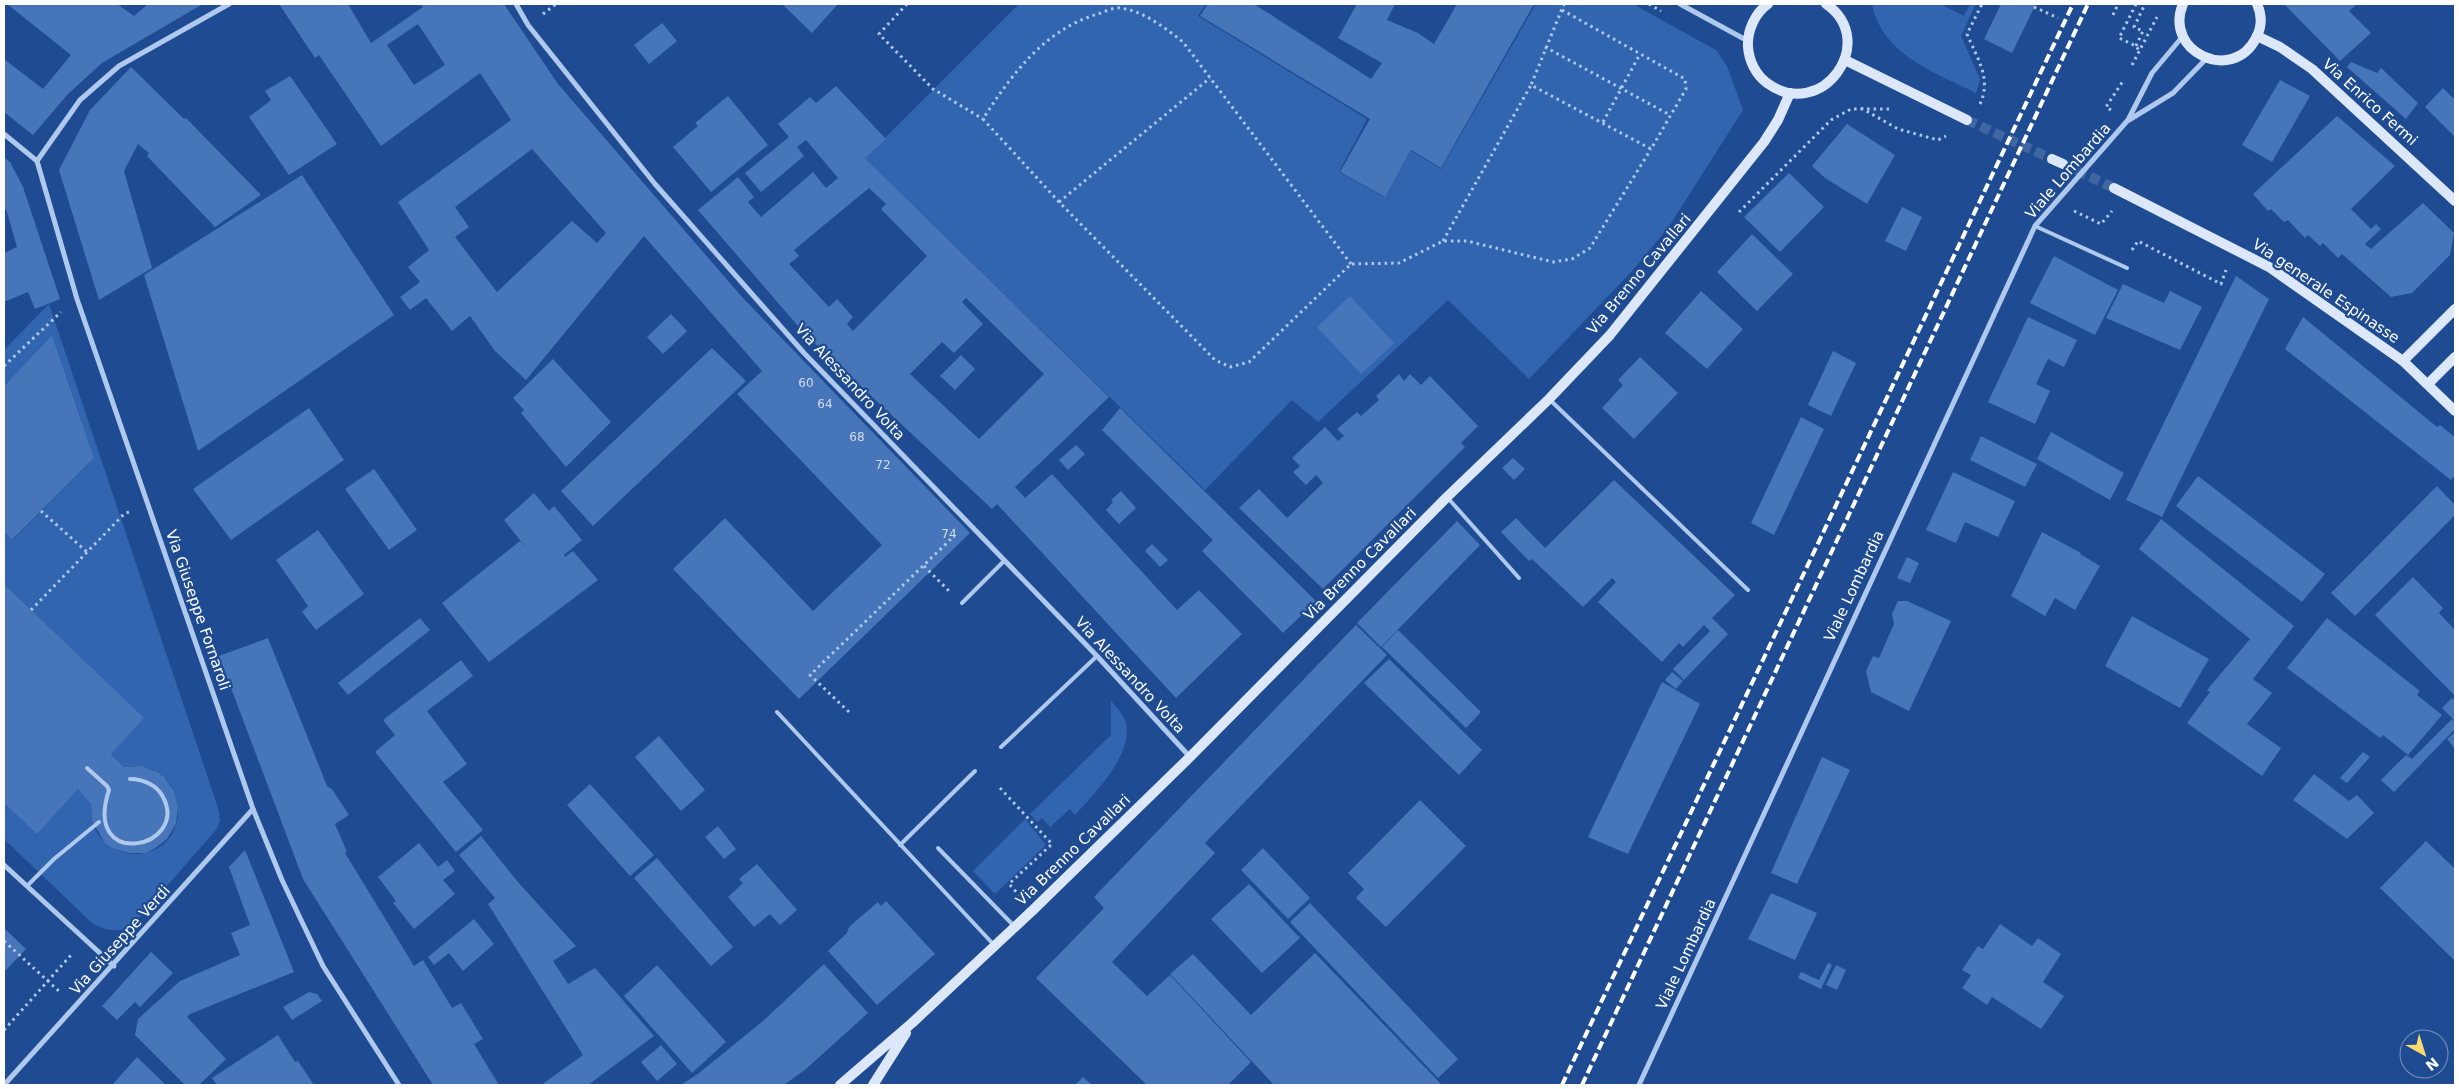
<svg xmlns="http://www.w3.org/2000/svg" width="2459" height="1089" viewBox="0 0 2459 1089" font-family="'DejaVu Sans',sans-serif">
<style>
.green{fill:#3265af}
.building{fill:#4775b9;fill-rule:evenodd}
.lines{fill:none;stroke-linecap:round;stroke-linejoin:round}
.secondary-tunnel{stroke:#4066a2;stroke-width:10;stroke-dasharray:10 5;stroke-linecap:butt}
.path{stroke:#afc9ee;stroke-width:3;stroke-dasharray:2.5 4;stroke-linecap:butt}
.lane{stroke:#afc9ee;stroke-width:4}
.street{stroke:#afc9ee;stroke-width:5}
.secondary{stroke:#dce8fa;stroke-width:10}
.rail{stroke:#fff;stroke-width:4;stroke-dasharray:9 4;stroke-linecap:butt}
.labels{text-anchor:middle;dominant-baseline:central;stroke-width:4.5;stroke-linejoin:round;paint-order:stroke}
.number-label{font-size:12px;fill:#d1dcee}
.street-label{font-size:15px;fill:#fff;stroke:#1e4b91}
</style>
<rect width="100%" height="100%" fill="#1e4b91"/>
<g class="green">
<path d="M1019 4H1206L1198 16 1367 119 1339 172 1384 197 1411 151 1441 169 1536 4H1633L1716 50 1727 66 1743 110 1668 228 1633 270 1529 379 1448 300 1318 422 1292 400 1205 490 865 158Z"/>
<path d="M1872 4H1940L1964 16 1970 4H1976L1961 36 1980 79 1976 93C1935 72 1882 55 1872 4Z"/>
<path d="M49 304 219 811 220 821 216 830 132 926C118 933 106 931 92 923L4 839V803L37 833 78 789C82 793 89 799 91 804 92 806 90 809 91 811 91 823 96 834 105 842 113 850 125 854 137 854 197 851 190 757 124 767L111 754 143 718 4 584V531L13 540 94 458 52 335 4 386V350Z"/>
<path d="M1111 701C1116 707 1124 714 1126 723 1133 755 1094 794 1075 815L1070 809 1050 827 1042 818 1037 822 1030 814 1111 735Z"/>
<path d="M1025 819 1046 845 995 894 973 871Z"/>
</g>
<g class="building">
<path d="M7 4H117L134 16 148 4 201 5 102 63 67 95 33 135 4 112V59L43 89 71 55Z"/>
<path d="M279 4H348L371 43 423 7 420 4H504L558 84 742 297 970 533 799 699 673 569 725 518 813 611 882 545 737 394 762 371 644 236 526 380 495 351 470 316 452 331 426 298 410 310 400 297 420 282 408 267 429 250 398 202 511 120 480 73 381 146 319 55 315 58ZM418 24 445 65 414 85 387 45ZM532 149 606 233 597 243 572 221 497 292 455 237 469 227 455 207Z"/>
<path d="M782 4H838L812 33Z"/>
<path d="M1208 4H1254L1371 79 1382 63 1338 38 1357 4H1395L1387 20 1418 33 1434 44 1457 4H1534L1441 168 1411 150 1385 197 1340 172 1370 119 1200 16Z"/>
<path d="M2001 4H2036L2012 53 1984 39Z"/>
<path d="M2284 4H2357L2349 11 2371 33 2340 61Z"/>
<path d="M662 23 677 41 649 64 634 45Z"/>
<path d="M2351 62 2377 73 2381 68 2418 103 2406 119 2347 67Z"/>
<path d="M131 67 184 119 186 118 261 195 215 227 147 156 149 153 138 144 124 171 152 268 99 300 59 170 90 110Z"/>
<path d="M290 76 337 144 289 175 249 117 271 100 265 91Z"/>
<path d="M2280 80 2310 96 2272 162 2242 145Z"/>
<path d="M836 86 886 139 865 158 1109 397 1015 487 1025 498 1052 474 1177 610 1199 590 1242 634 1176 698 997 504 992 509 804 333 698 210 738 177 754 197 748 202 761 217 813 172 826 188 838 178 806 140 797 147 804 156 761 192 745 173 789 137 778 124 810 97 816 103ZM869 188 886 204 881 209 927 256 853 331 847 324 853 317 837 299 829 307 789 264 799 256 794 250ZM966 298 1044 374 979 439 910 374 942 342 954 353 983 324 962 302Z"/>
<path d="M2443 88 2455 100V137L2425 107Z"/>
<path d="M728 96 768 145 711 192 673 147 698 126 695 123Z"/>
<path d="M2337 116 2395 166 2351 209 2371 229 2376 224 2381 229 2365 244 2371 249 2423 203 2454 233 2450 255 2412 293 2391 297 2342 254 2338 258 2323 243 2320 246 2308 235 2305 238 2288 220 2284 222 2271 209 2268 211 2253 194Z"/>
<path d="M1847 124 1895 155 1867 204 1825 178 1812 166Z"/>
<path d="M4 157 10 162 23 187 60 299 35 309 28 292 4 302V253L17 247 6 209 4 211Z"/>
<path d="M1789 173 1824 207 1780 252 1744 217Z"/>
<path d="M302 175 394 315 198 451 144 275Z"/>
<path d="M1902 207 1922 217 1906 251 1885 241Z"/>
<path d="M1752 234 1793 274 1757 311 1717 272Z"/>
<path d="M2054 256 2118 290 2095 335 2030 303Z"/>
<path d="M2236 276 2269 299 2162 517 2126 500Z"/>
<path d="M2123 284 2164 303 2170 291 2202 307 2180 350 2106 318Z"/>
<path d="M1701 291 1743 329 1707 369 1665 333Z"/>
<path d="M1350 296 1394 343 1361 374 1317 327Z"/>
<path d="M671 314 687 331 663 354 647 337Z"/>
<path d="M2028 317 2077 340 2064 367 2048 359 2036 384 2050 391 2035 424 1988 402Z"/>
<path d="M2303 317 2437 427 2440 425 2455 437V479L2453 477 2451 480 2285 349Z"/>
<path d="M52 335 94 458 12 540 4 531V386Z"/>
<path d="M712 348 746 381 593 526 561 491Z"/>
<path d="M1833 351 1856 363 1831 416 1808 405Z"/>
<path d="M961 355 975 369 955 390 940 376Z"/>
<path d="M1640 357 1678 393 1634 439 1602 408 1623 385 1618 380Z"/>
<path d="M553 359 611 422 566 467 521 413 524 410 513 398Z"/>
<path d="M1399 374 1404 381 1410 374 1421 385 1430 376 1478 426 1461 443 1465 447 1323 589 1239 508 1259 489 1287 518 1323 483 1316 475 1306 485 1293 472 1300 466 1292 458 1325 427 1338 441 1344 436 1337 429 1357 412 1361 416 1379 400 1376 396Z"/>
<path d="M309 408 344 460 231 540 193 489Z"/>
<path d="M1120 408 1316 601 1283 633 1202 551 1213 540 1102 430Z"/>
<path d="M1801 417 1824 429 1774 535 1751 523Z"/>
<path d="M2051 432 2124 473 2110 500 2037 459Z"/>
<path d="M1981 436 2037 464 2025 487 1970 460Z"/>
<path d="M1076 445 1085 454 1068 470 1059 460Z"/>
<path d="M1513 458 1525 469 1514 480 1502 468Z"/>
<path d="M374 469 417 530 389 550 345 489Z"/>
<path d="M1953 472 2015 501 1998 537 1965 522 1956 543 1926 530Z"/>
<path d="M2198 476 2325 574 2302 602 2176 506Z"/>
<path d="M1614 480 1735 595 1712 618 1728 634 1684 680 1673 669 1710 631 1704 625 1683 647 1679 643 1662 662 1598 602 1616 582 1612 578 1583 607 1532 559 1529 561 1501 532 1516 518 1545 548Z"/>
<path d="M2437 486 2455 505V515L2355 616 2331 593Z"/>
<path d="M1121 491 1136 508 1119 524 1106 510 1113 502 1111 500Z"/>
<path d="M534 493 549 511 554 506 582 540 564 555 565 557 573 551 598 580 489 662 442 603 520 541 528 550 504 520Z"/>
<path d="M2161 519 2294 626 2253 679 2272 693 2247 724 2281 748 2262 776 2187 723 2210 692 2207 690 2250 639 2139 549Z"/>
<path d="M1457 521 1480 545 1381 647 1357 623Z"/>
<path d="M318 530 364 594 316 630 302 612 308 606 276 560Z"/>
<path d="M2042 532 2081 553 2080 554 2100 566 2075 610 2055 598 2045 616 2011 596Z"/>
<path d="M1152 544 1168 560 1160 567 1145 551Z"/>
<path d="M1907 557 1919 563 1910 583 1897 578Z"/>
<path d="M2413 577 2443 608 2439 613 2455 630V696L2375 615Z"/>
<path d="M4 584 144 718 111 754 124 767 141 766 157 772 164 777 174 791 178 807 176 824 167 839 154 849 146 853H128L112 848 105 843 92 821 91 804 78 789 37 834 4 803Z"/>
<path d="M1898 601H1907L1951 621 1909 711 1871 692 1866 671 1873 656 1879 658 1894 624 1892 614Z"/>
<path d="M2132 616 2209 659 2180 708 2105 666Z"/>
<path d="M420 618 430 630 348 695 338 683Z"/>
<path d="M2327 618 2420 691 2417 695 2442 715 2408 755 2383 735 2380 738 2287 668Z"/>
<path d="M1356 625 1387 655 1205 843 1215 853 1112 962 1147 996 1170 975 1251 1062 1228 1085H1147L1036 978 1104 908 1094 897Z"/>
<path d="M1398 630 1481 712 1466 728 1382 647Z"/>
<path d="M268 638 327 786 332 789 349 815 335 824 347 852 345 853 414 966 423 960 452 1008 461 1003 483 1039 474 1044 499 1085H433L303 879 219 656Z"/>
<path d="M1389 659 1482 750 1459 775 1364 683Z"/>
<path d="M461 660 473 676 427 711 467 764 443 782 483 830 456 852 375 752 395 735 383 720Z"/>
<path d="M1672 672 1683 681 1676 689 1665 680Z"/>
<path d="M1662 682 1700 704 1628 854 1588 837Z"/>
<path d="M2452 698 2455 701V721L2442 708Z"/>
<path d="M2452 719 2455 722V729L2394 792 2381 780 2406 755 2412 759Z"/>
<path d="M2455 732V749L2447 739Z"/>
<path d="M659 736 705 790 681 811 635 757Z"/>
<path d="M2363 752 2370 757 2347 783 2340 778Z"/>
<path d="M1822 757 1850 770 1797 884 1771 873Z"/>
<path d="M2314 774 2349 801 2357 795 2374 813 2347 839 2293 800Z"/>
<path d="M590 784 654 855 630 876 567 805Z"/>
<path d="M1420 800 1466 846 1386 927 1356 898 1364 889 1348 873Z"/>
<path d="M718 826 736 849 724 859 705 837Z"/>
<path d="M481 836 517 881 576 946 553 961 568 984 595 968 654 1036 588 1085H541L583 1055 488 904 495 898 459 855Z"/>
<path d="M2426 841 2455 869V961L2380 888Z"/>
<path d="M419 843 438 867 447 860 455 871 443 880 455 894 414 929 393 903 396 901 378 877Z"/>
<path d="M1263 848 1310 898 1288 919 1241 870Z"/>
<path d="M245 850 294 972 190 1014 187 1017 226 1059 199 1085H185L135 1035 138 1019 180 981 240 955 231 933 250 925 229 867Z"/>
<path d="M657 858 733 947 711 966 634 878Z"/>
<path d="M757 864 797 910 780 925 770 914 754 927 728 897 743 883 739 879Z"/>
<path d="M1249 884 1300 938 1262 973 1211 919Z"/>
<path d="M1771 893 1817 913 1795 960 1748 939Z"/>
<path d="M886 901 935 954 877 1005 828 951 847 933 849 927 878 902 881 906Z"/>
<path d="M1310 903 1458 1059 1438 1078 1290 922Z"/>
<path d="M474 919 494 944 463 971 449 953 434 965 428 957Z"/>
<path d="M2000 924 2032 946 2038 938 2061 954 2043 982 2064 996 2041 1029 1992 997 1987 1005 1962 988 1971 975 1962 970 1978 946 1983 949Z"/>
<path d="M4 928 26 949 4 972Z"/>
<path d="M151 952 173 973 140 1007 135 1002 117 1020 102 1006Z"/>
<path d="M1315 953 1442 1085H1274L1170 974 1193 954 1251 1015Z"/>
<path d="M1828 963 1832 965 1821 989 1798 978 1801 972 1819 980Z"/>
<path d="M824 964 868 1013 806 1069 784 1085H681L699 1073 763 1021Z"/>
<path d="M657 965 726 1042 692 1073 624 996Z"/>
<path d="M1836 965 1846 970 1837 990 1826 985Z"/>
<path d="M309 992 317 994 322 1001 292 1020 283 1007Z"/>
<path d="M278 1035 295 1062 298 1061 314 1085H217L212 1078Z"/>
<path d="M661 1045 677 1064 657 1081 641 1062Z"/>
<path d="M137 1057 166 1085H112Z"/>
<path d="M1083 1077 1092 1085H1075Z"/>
</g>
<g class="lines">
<g class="secondary-tunnel">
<path d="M1967 120 2052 159"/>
<path d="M2063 164 2114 188"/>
</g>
<g class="path">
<path d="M907 4 879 34 933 89 983 119"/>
<path d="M1649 4 1661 11"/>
<path d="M2136 4 2119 38 2136 46 2140 52"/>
<path d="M2034 7 2058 18"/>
<path d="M1562 10 1685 79 1686 89 1651 149 1531 85 1564 4"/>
<path d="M543 14 556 4"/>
<path d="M2113 15 2118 4"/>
<path d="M2136 46 2143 31 2134 27 2145 4"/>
<path d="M1545 47 1670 115"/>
<path d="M2132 65 2157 17"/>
<path d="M1980 104C1992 79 1977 58 1967 34L1982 4"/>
<path d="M1861 108 1898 129 1938 140 1946 136"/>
<path d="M2111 110 2106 107 2123 81"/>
<path d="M1603 122 1640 54"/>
<path d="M1059 202 1210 78"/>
<path d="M2074 211 2101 224 2112 211"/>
<path d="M1739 212 1831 120 1851 109H1891"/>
<path d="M1443 241 1531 85"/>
<path d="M2132 250 2138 241 2221 284 2226 270"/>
<path d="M1351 264 1183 42C1165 28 1144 11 1120 8 1114 7 1104 12 1098 14 1045 29 1011 75 983 119L1059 202 1215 360 1230 367 1249 362 1351 264 1399 263 1443 241H1467L1553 262 1572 259 1590 248 1651 149"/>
<path d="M4 366 61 312"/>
<path d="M41 511 87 552"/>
<path d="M924 566 949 591"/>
<path d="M31 610 124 514 131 511"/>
<path d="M849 712 810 675 954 536"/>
<path d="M1000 788 1052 844 1009 884 1019 895"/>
<path d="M4 941 61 993"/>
<path d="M4 1030 72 954"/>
</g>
<g class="lane">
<path d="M2035 226 2127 268"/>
<path d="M1549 399 1748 590"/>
<path d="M1447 497 1519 578"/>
<path d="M962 603 1004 561"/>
<path d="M777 712 994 945"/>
<path d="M1001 747 1097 656"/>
<path d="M87 768 107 786 109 790C82 872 190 848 163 797 157 785 143 779 130 779"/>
<path d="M900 845 975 771"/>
<path d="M938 848 1015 927"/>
<path d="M27 886 54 859 99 822"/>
</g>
<g class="street">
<path d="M516 4 528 25 655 184 804 353 1097 656 1190 757"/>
<path d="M1680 4 1748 41"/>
<path d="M2129 120 2173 93 2207 58"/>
<path d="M4 134 37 161 77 299 253 809 282 880 323 966 399 1085"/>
<path d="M37 161 80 100 119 66 229 4"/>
<path d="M4 865 114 966"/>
<path d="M4 1085 253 809"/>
<path d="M1639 1085 2035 226 2128 120 2152 73 2183 36"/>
</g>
<g class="secondary">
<path d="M1768 4C1755 13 1747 31 1748 47 1749 61 1756 75 1767 83 1822 123 1880 41 1826 4"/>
<path d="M2183 4C2163 52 2233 84 2256 38 2262 27 2262 15 2257 4"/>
<path d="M2257 36 2280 47 2312 69 2455 201"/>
<path d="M1845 60 1967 120"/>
<path d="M2052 159 2063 164"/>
<path d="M2114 188 2269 267 2403 361 2455 411"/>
<path d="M2403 361 2455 309"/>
<path d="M2428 384 2455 357"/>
<path d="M840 1085 912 1023 1033 910 1190 757 1447 497 1549 399 1610 335 1764 142 1778 120 1790 93"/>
<path d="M873 1085 906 1033"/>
</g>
<g class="rail">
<path d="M1562 1085 2073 4"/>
<path d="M1582 1085 2088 4"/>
</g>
</g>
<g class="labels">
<g class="number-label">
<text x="806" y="383">60</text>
<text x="825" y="404">64</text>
<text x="857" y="437">68</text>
<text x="883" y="465">72</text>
<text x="949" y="534">74</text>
</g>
<g class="street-label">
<text transform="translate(2370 102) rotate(42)">Via Enrico Fermi</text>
<text transform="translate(2068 171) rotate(-49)">Viale Lombardia</text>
<text transform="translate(1639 274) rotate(-50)">Via Brenno Cavallari</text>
<text transform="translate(2326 291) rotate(34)">Via generale Espinasse</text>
<text transform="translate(850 382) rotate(47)">Via Alessandro Volta</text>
<text transform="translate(1360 564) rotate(-45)">Via Brenno Cavallari</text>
<text transform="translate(1854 586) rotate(-65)">Viale Lombardia</text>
<text transform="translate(198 610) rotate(71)">Via Giuseppe Fornaroli</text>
<text transform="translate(1130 675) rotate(47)">Via Alessandro Volta</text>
<text transform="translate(1073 850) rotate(-44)">Via Brenno Cavallari</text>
<text transform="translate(120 940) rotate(-48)">Via Giuseppe Verdi</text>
<text transform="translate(1686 954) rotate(-65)">Viale Lombardia</text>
</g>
</g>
<rect width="2459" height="1089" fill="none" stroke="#ffffff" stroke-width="10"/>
<g transform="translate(2424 1054) rotate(141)"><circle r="24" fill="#1e4b91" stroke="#7893bd"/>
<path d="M0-4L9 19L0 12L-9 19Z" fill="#fcda6f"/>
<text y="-8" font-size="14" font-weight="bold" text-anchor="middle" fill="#ffffff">N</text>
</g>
</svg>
